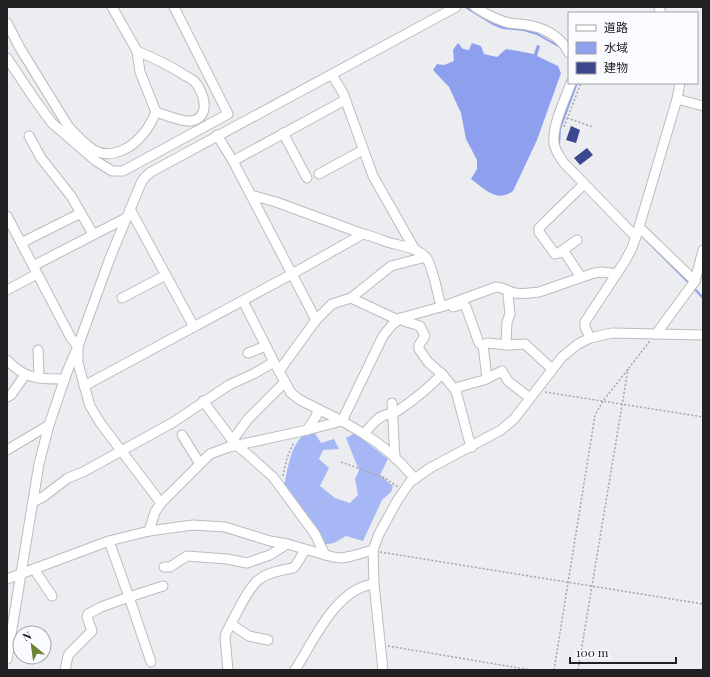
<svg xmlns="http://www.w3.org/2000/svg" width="710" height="677" viewBox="0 0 710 677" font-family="'Playfair Display','Noto Sans JP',serif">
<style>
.forest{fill:#a7b7f6}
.water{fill:#8d9fed}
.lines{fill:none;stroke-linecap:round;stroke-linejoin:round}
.stream{stroke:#8d9fed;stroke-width:2}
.building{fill:#3c478e}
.minor-casing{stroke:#bbbcc0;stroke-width:11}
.path{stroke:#a5a5a9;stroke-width:1.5;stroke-dasharray:2 2;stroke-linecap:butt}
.minor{stroke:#fff;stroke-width:9}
</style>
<rect width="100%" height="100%" fill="#ecedf1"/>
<path class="forest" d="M313 430 321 443 334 439 339 449 323 450 319 459 329 468 320 486 335 498 350 503 358 495 355 479 359 470 346 438 355 433 388 459 380 475 393 486 391 492 382 500 363 541 346 536 334 543 322 545 284 487C288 468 291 436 313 430Z"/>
<path class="water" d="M458 43 463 49 469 50 472 43 481 46 484 54 497 57 506 49 534 54 537 45 540 46 537 56 558 66 561 73 537 140 513 191C496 203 485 189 471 179L477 169V160L466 139 461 113 449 87 433 70 437 64 444 65 454 61 453 50Z"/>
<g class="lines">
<g class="stream">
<path d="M465 7 493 24 503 28 524 30 537 34 560 47"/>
<path d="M559 145 560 129 577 83"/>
<path d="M641 235 690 284"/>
<path d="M693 287 703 298"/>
</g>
</g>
<g class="building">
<path d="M571 126 580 130 576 143 566 140Z"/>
<path d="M587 148 593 155 580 165 574 158Z"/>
</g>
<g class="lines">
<g class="minor-casing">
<g id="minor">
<path d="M475 7C486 14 496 20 509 23 515 24 521 24 527 25 545 28 561 37 569 53"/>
<path d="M659 7 661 13"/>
<path d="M7 23 20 48 68 126C76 135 84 144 94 150 111 160 132 148 143 134 149 128 152 120 156 112L140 72 137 51 112 7"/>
<path d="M137 51C154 58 169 65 184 75 187 77 191 78 194 81 204 91 212 118 191 121 181 122 166 115 156 112"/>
<path d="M7 58 35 100 52 123 96 161 112 171H123L228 114 174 7"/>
<path d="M332 75 343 93 373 176 415 250"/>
<path d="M571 83C565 99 552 126 554 143 555 151 560 157 564 163L636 237"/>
<path d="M677 99 703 106"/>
<path d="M283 133 307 178"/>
<path d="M217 135 233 161 316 320"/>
<path d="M29 136 41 158 71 196 93 234"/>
<path d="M233 161 345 100"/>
<path d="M319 174 363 150"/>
<path d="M251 195 276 202 363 234"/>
<path d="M130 209 194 327"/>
<path d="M7 216 71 338 78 346V363L90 406 101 424 161 503"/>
<path d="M639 227 695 281"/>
<path d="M577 240 559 253 555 254 539 232V228L584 184"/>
<path d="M21 243 81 213"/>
<path d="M563 250 581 277"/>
<path d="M33 266 126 218"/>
<path d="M7 290 37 274"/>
<path d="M122 298 166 275"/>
<path d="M351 298 398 320"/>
<path d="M243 301 274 362 291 393 300 400 342 421 383 336 392 325 401 318 444 306 496 287C503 287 509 292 515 293 523 294 532 293 539 292L594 273 603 272 617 274"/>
<path d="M453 307 463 304 466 307 479 343 483 345"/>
<path d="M400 318 404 321 420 326 425 336 419 345V349L428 362 443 375 456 391"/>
<path d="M656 334 695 281 703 250"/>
<path d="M590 338 585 327V322L625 261 632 248 639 227 677 99 680 83"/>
<path d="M506 345 507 322 510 314 508 295 509 291"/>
<path d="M38 350 39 378"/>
<path d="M248 353 266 346"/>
<path d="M7 360C26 380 39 379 65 379"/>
<path d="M279 371 316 320 332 304 351 298 391 266 426 257"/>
<path d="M487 378 483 345 488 343 507 345 525 344 552 369"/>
<path d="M84 386 292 274 363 234C372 236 379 239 387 242 399 246 419 247 427 259 433 268 438 295 441 307"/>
<path d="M7 397 11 395 25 375"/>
<path d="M203 401 236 445 246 453 273 477 315 534 325 555"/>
<path d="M392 403 395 458"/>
<path d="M307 430 342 421 364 434"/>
<path d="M182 435 200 464"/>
<path d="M232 441 248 419 285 382"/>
<path d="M472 447 469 440 456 391 459 387 484 380 502 371 508 381 530 398"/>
<path d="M7 450 49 425"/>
<path d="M415 479C401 462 383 445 364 434 370 427 376 418 385 415 390 414 395 413 399 410 415 399 429 388 442 374"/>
<path d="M33 502 43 497 68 478 83 472 172 423 229 385 255 373 274 362"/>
<path d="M149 531 155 512 161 503 210 454 229 447 307 430 317 415V409"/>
<path d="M109 541 129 597 163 586"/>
<path d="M164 567H170L187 556 227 559 247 563 270 555 287 544"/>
<path d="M34 569 52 596"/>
<path d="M7 579 109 541 149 531 193 525 225 527 270 541 287 544 333 557 342 558 352 556 373 550"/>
<path d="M231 624 249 636 268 640"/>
<path d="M7 659 39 464 49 425 67 372 78 346 110 258 141 183 145 177 151 172 456 7"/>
<path d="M65 670 68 656 70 653 92 631 87 617 88 614 101 607 129 597 151 662"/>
<path d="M228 670 225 638 226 633C234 619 248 586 261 578 270 572 282 570 293 568L296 565 305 550"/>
<path d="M295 670C313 642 336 588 374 584"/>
<path d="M383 670 374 584 373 550 379 534 397 501 410 482 430 468 501 430 514 419 562 357 578 344 590 338 612 333 703 335"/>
</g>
</g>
<g class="path">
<path d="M567 118 593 127"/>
<path d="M564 127 581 83"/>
<path d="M545 392 703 417"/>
<path d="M341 462 385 478 398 487"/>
<path d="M283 476 287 458 294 442"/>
<path d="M380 552 703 604"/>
<path d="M388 646 531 670"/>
<path d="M554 670 595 415 603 401 650 341"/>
<path d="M578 670 628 369"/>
</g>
<use href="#minor" class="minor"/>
</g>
<rect width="710" height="677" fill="none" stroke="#212123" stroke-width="16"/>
<rect x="568" y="12" width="130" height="72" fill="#f9fbff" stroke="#a3a4a7"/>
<rect x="576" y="25" width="20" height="6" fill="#ffffff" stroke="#a3a4a7"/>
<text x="604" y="32" font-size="12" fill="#212123">道路</text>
<rect x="576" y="42" width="20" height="12" fill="#8d9fed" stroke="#a3a4a7"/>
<text x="604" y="52" font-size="12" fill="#212123">水域</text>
<rect x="576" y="62" width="20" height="12" fill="#3c478e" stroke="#a3a4a7"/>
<text x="604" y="72" font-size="12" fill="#212123">建物</text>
<g transform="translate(32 645) rotate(331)"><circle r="19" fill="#f9fbff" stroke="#a3a4a7"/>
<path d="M0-3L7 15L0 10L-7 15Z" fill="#6c8335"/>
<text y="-6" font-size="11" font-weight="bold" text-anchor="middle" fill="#212123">N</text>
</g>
<path d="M570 657v6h106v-6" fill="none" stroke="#212123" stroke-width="2"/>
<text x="576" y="657" font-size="12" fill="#212123" stroke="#f9fbff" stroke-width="3" paint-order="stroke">100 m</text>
</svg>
